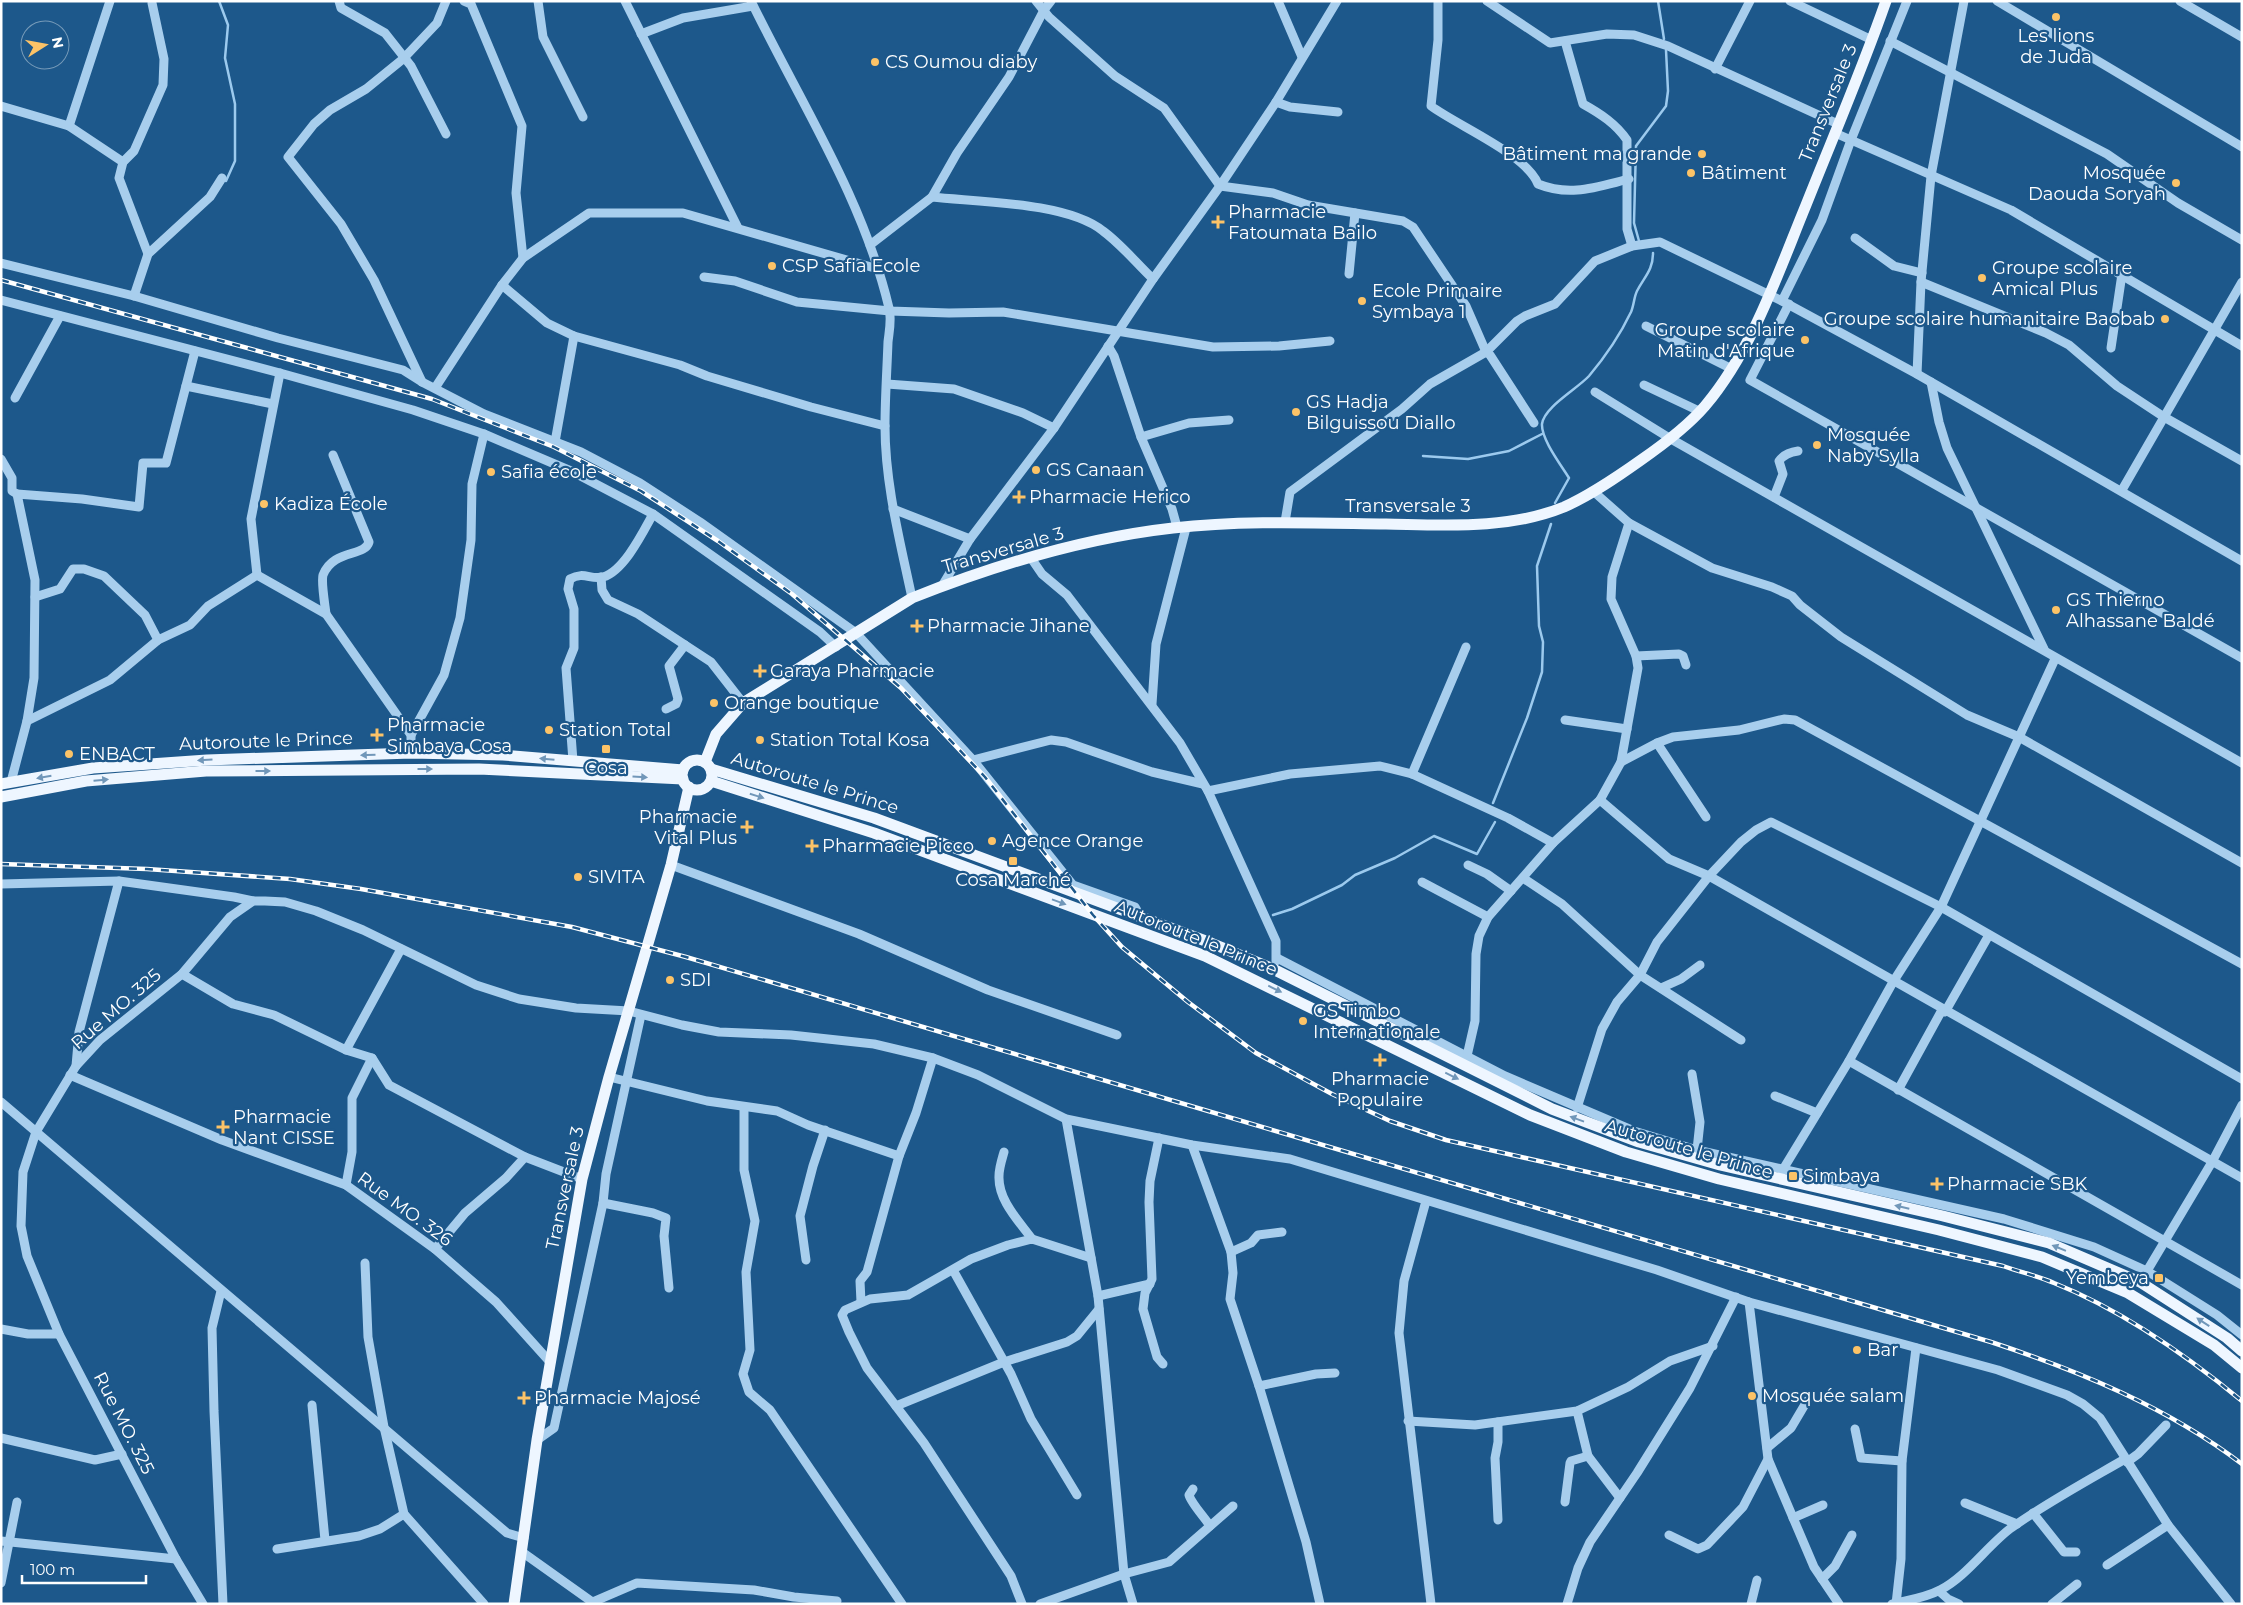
<svg xmlns="http://www.w3.org/2000/svg" width="2243" height="1605" viewBox="0 0 2243 1605" font-family="Montserrat,sans-serif">
<style>
.lines{fill:none;stroke-linecap:round;stroke-linejoin:round}
.stream{stroke:#9ccaee;stroke-width:2.5}
.minor{stroke:#a8ceed;stroke-width:9}
.major{stroke:#eef6ff;stroke-width:11}
.rail-casing{stroke:#fff;stroke-width:4.5}
.rail{stroke:#1d588b;stroke-width:2.5;stroke-dasharray:8;stroke-linecap:butt}
.oneway{fill:#7197b9}
.poi-dot{fill:#fcc367;stroke:#1d588b;stroke-width:2}
.labels{text-anchor:middle;dominant-baseline:central;stroke-width:4.5;stroke-linejoin:round;paint-order:stroke}
.poi-label{font-size:18px;fill:#fff;stroke:#1d588b;text-anchor:start}
.street-label{font-size:18px;fill:#fff;stroke:#1d588b}
</style>
<rect width="100%" height="100%" fill="#1d588b"/>
<g class="lines">
<g class="stream">
<path d="M219 1 228 25 225 58 235 104V161L226 181"/>
<path d="M1658 1 1664 39"/>
<path d="M1639 241 1634 223 1636 146 1666 106 1668 91 1666 50"/>
<path d="M1423 456 1468 459 1509 451 1542 434"/>
<path d="M1555 503 1569 478C1561 465 1541 439 1542 424 1544 407 1577 389 1589 376 1605 357 1620 335 1631 312 1634 305 1634 297 1637 291 1645 276 1653 270 1653 253"/>
<path d="M1493 803 1527 718 1542 672 1543 642 1539 626 1537 566 1551 524"/>
<path d="M1273 915 1292 909 1342 885 1355 875 1395 858 1434 836 1477 854 1495 822"/>
</g>
<g class="minor">
<path d="M339 1 341 8 385 33 411 66 446 134"/>
<path d="M464 1 471 4 522 126 516 193 523 258"/>
<path d="M538 1 543 37 583 117"/>
<path d="M625 1 738 228"/>
<path d="M751 1C800 102 863 198 889 308 892 319 889 332 888 342 887 370 885 398 885 426 885 484 900 541 912 598"/>
<path d="M1036 1 1049 17 1115 76 1164 108 1220 186 1273 193 1308 205 1403 221 1413 227 1466 306 1486 352 1490 355 1534 423"/>
<path d="M1278 1 1302 57"/>
<path d="M1438 1V40L1431 106C1458 126 1526 154 1538 184 1570 197 1596 187 1629 179"/>
<path d="M1487 1 1550 43 1607 34 1634 35 1668 46 1838 124"/>
<path d="M1790 1 1872 40"/>
<path d="M1997 1 2242 147"/>
<path d="M2180 1 2242 37"/>
<path d="M641 34 683 18 753 6"/>
<path d="M1565 41 1583 104C1601 114 1616 124 1627 140V229L1632 246"/>
<path d="M1890 41 2107 154 2178 203 2242 240"/>
<path d="M1715 69 1750 1"/>
<path d="M1276 102 1290 107 1338 112"/>
<path d="M1 106 69 126 123 162 119 178 148 254"/>
<path d="M69 126 110 1"/>
<path d="M1835 133 2011 210 2242 346"/>
<path d="M123 162 134 151 163 85 164 59 152 3"/>
<path d="M932 197C978 202 1067 202 1103 231 1121 244 1137 264 1153 279"/>
<path d="M1855 238 1894 266 1922 273"/>
<path d="M870 245 932 197 957 153 1009 77 1044 10 1051 1"/>
<path d="M1 263 134 296 278 338 403 370 422 382 484 414 581 452 640 483 700 522 856 633 973 760 1073 885 1135 907 1139 914"/>
<path d="M1349 274 1355 213"/>
<path d="M704 277 735 281 797 302 890 311 949 313 1003 312 1213 347 1279 346 1330 341"/>
<path d="M1921 282 2046 333 2069 345 2117 386 2164 417 2242 461"/>
<path d="M502 285 547 323 574 336 680 365 707 376 811 407 885 426"/>
<path d="M134 296 148 254 210 197 222 178"/>
<path d="M1 300 280 373 413 410 484 434 571 471 653 514 820 632 836 647"/>
<path d="M1782 301 1822 220 1851 140 1907 1"/>
<path d="M1789 304 1750 380 2242 658"/>
<path d="M1646 326 1732 369"/>
<path d="M1108 346 1114 356 1141 437 1172 509 1177 527"/>
<path d="M2111 348 2122 274"/>
<path d="M1917 374 1921 282 1931 176 1964 1"/>
<path d="M422 382 374 280 341 224 288 157 314 124 330 110 366 89 403 59 437 23 446 1"/>
<path d="M1931 382 1939 422 1947 448 2044 649"/>
<path d="M887 384 954 389 1023 413 1054 428"/>
<path d="M1644 385 1699 411"/>
<path d="M186 386 273 404"/>
<path d="M435 388 502 285 523 258 589 213H683L878 269"/>
<path d="M1595 392 1671 439 2242 763"/>
<path d="M15 398 60 316"/>
<path d="M1141 437 1189 423 1229 420"/>
<path d="M555 442 574 336"/>
<path d="M1 459 12 478V491L17 494"/>
<path d="M2122 490 2242 282"/>
<path d="M1593 491 1629 523 1712 568 1772 587 1792 596 1800 605 1841 637 1967 715 2019 737 2242 863"/>
<path d="M1774 497 1783 474 1779 461C1784 454 1790 452 1798 451"/>
<path d="M893 509 970 539"/>
<path d="M1285 522 1290 492 1402 409 1430 384 1486 352 1517 321 1525 316 1555 304 1595 261 1632 246 1660 242 1782 301 1917 374 2242 561"/>
<path d="M1031 558 1042 574 1067 595 1180 743 1208 791 1276 941V961"/>
<path d="M257 575 251 519 280 373"/>
<path d="M601 577 602 590 608 600 638 614 685 645"/>
<path d="M942 586 970 539 1054 428 1153 279 1220 186 1276 102 1337 1"/>
<path d="M35 597 60 589 73 569H84L104 576 145 615 158 640"/>
<path d="M326 614C325 605 321 582 323 575 333 549 365 557 369 542L333 455"/>
<path d="M1636 656 1679 654 1683 656 1686 665"/>
<path d="M1152 704 1156 644 1186 528"/>
<path d="M666 709 676 704 678 699 669 666 685 645 711 662 743 703"/>
<path d="M1565 720 1627 729"/>
<path d="M27 721 110 680 158 640 190 625 208 606 257 575 326 614 411 735V753"/>
<path d="M411 735 444 675 460 618 471 540 472 484 484 434"/>
<path d="M1657 743 1706 817"/>
<path d="M973 760 1051 740 1066 742 1152 772 1203 784"/>
<path d="M573 761 566 668 574 648V609L568 589 570 579C584 571 590 580 603 577 624 571 643 532 653 514"/>
<path d="M1621 762 1657 743 1673 737 1739 730 1784 719 1795 720 2242 964"/>
<path d="M1412 774 1466 647"/>
<path d="M11 782 27 721 34 678 35 580 17 494 82 499 139 507 143 463H166L195 351"/>
<path d="M1208 791 1290 774 1380 766 1412 774 1508 818 1553 843"/>
<path d="M1600 800 1669 859 1709 876 2242 1178"/>
<path d="M671 865 859 934 988 990 1117 1035"/>
<path d="M1468 865 1487 874 1511 891"/>
<path d="M1523 878 1562 904 1640 975 1741 1040"/>
<path d="M1422 882 1488 917"/>
<path d="M1 884 119 881 234 897 253 901"/>
<path d="M401 949 346 1050 372 1058 389 1085 525 1157"/>
<path d="M1277 958 1505 1076 1634 1131 1697 1150 2004 1219 2094 1247 2147 1271 2217 1315 2242 1335"/>
<path d="M182 974 233 1004 274 1015 346 1050"/>
<path d="M1661 988 1681 979 1700 965"/>
<path d="M1945 1012 1989 935"/>
<path d="M1467 1056 1475 1021 1476 954 1479 936 1488 917 1553 843 1600 800 1621 762 1638 668 1636 656 1611 599 1612 577 1629 523"/>
<path d="M1849 1061 2242 1285"/>
<path d="M76 1066 79 1032 119 881"/>
<path d="M1692 1074 1700 1122 1697 1150"/>
<path d="M70 1075 222 1140 346 1185 435 1249 496 1302 550 1362"/>
<path d="M609 1077 707 1101 777 1111 808 1125 899 1156 916 1113 933 1058"/>
<path d="M1898 1090 1942 1010"/>
<path d="M1775 1096 1817 1113"/>
<path d="M1 1102 507 1533 524 1538"/>
<path d="M744 1107V1170L755 1221 746 1272 750 1350 743 1374 749 1392 770 1410 902 1604"/>
<path d="M1577 1108 1602 1029 1617 1002 1640 975 1657 942 1709 876 1741 842 1756 830 1771 822 1941 907 2242 1079"/>
<path d="M1066 1119 1098 1296 1124 1574 1133 1604"/>
<path d="M1159 1138 1150 1181 1149 1202 1152 1279 1145 1293 1143 1309 1157 1357 1163 1364"/>
<path d="M1192 1145 1231 1252 1233 1273 1230 1299 1259 1386 1306 1542 1320 1604"/>
<path d="M1004 1152C1002 1159 999 1168 999 1176 998 1200 1018 1220 1032 1239"/>
<path d="M1782 1171 1849 1061 1893 982 1941 907 2055 659"/>
<path d="M346 1185 352 1152V1098L372 1058"/>
<path d="M1426 1201 1404 1281 1399 1333 1431 1604"/>
<path d="M603 1203 653 1213 666 1218 664 1236 669 1288"/>
<path d="M435 1249 465 1213 506 1178 525 1157 582 1179"/>
<path d="M1231 1252 1251 1243 1258 1235 1282 1232"/>
<path d="M806 1260 800 1216 813 1166 825 1130"/>
<path d="M365 1263 368 1337 384 1427 404 1514 484 1604"/>
<path d="M953 1270 1011 1374 1031 1419 1077 1495"/>
<path d="M2144 1276 2212 1162 2242 1105"/>
<path d="M221 1291 212 1328 214 1411 223 1604"/>
<path d="M1098 1296 1150 1284"/>
<path d="M861 1302 860 1281 867 1272 899 1156"/>
<path d="M1749 1302 1768 1459 1814 1567 1839 1604"/>
<path d="M1 1329 28 1334H59"/>
<path d="M1259 1386 1316 1374 1335 1373"/>
<path d="M312 1405 325 1540"/>
<path d="M896 1406 1004 1362 1067 1342 1077 1336 1099 1309"/>
<path d="M1577 1411 1588 1456 1620 1498"/>
<path d="M1408 1421 1475 1425 1577 1411 1628 1387 1670 1361 1713 1346"/>
<path d="M1498 1422V1442L1495 1458 1498 1520"/>
<path d="M1855 1429 1861 1458 1902 1461"/>
<path d="M1 1438 95 1460 122 1454"/>
<path d="M537 1440 554 1428 603 1203 606 1174 641 1015"/>
<path d="M1767 1448 1791 1428 1807 1401"/>
<path d="M2127 1462 2138 1454 2166 1425"/>
<path d="M1193 1489 1189 1495C1191 1503 1205 1518 1210 1526"/>
<path d="M1565 1502 1570 1463 1571 1461 1588 1456"/>
<path d="M1965 1503 2017 1524"/>
<path d="M2033 1513 2064 1552H2076"/>
<path d="M1793 1518 1823 1505"/>
<path d="M1669 1535 1698 1549 1707 1545 1743 1507 1768 1459"/>
<path d="M1 1541 176 1559"/>
<path d="M277 1549 359 1536 380 1529 404 1514"/>
<path d="M522 1552 595 1604"/>
<path d="M2107 1565 2168 1525"/>
<path d="M1822 1579 1835 1566 1852 1535"/>
<path d="M1 1583 17 1502"/>
<path d="M1939 1591 1948 1599 1959 1604"/>
<path d="M593 1602 637 1583 754 1590 794 1597 837 1601"/>
<path d="M203 1604 176 1559 59 1334 27 1256 21 1226 23 1172 36 1132 76 1066 100 1040 182 974 230 917 253 901H265L285 902 316 911 363 930 476 985 519 999 576 1008 629 1011 682 1025 719 1032 791 1035 874 1044 933 1058 978 1075 1066 1119 1192 1145 1290 1159 1657 1270 1749 1302 1998 1370 2067 1395 2083 1404 2100 1418 2168 1525 2231 1604"/>
<path d="M1022 1604 1011 1576 924 1443 867 1368 849 1332 842 1315 845 1310 870 1299 908 1295 971 1259 1008 1245 1032 1239 1091 1258"/>
<path d="M1040 1604 1124 1574 1169 1562 1233 1506"/>
<path d="M1567 1604 1578 1568 1590 1542 1637 1473 1690 1388 1736 1297"/>
<path d="M1751 1604 1757 1580"/>
<path d="M1892 1604C1908 1600 1925 1598 1940 1590 1966 1577 1987 1546 2011 1528 2048 1502 2087 1481 2125 1459"/>
<path d="M1896 1604 1901 1559 1902 1461 1916 1348"/>
<path d="M2052 1604 2077 1584"/>
</g>
<g class="major">
<circle cx="697" cy="775" r="15"/>
<path d="M705 762 716 734 743 703 912 598C995 565 1084 538 1173 528 1243 520 1315 523 1386 524 1444 525 1508 530 1564 507 1591 495 1617 477 1641 460 1664 444 1687 427 1705 406 1753 349 1778 273 1806 205 1833 137 1862 70 1886 1"/>
<path d="M711 769 874 818 1211 943 1273 969 1552 1109 1639 1142 1720 1165 1943 1216 2049 1243 2140 1282 2227 1338 2242 1351"/>
<path d="M711 781 874 833 1205 956 1530 1115 1626 1152 1719 1179 1939 1230 2042 1257 2128 1293 2214 1345 2242 1368"/>
<path d="M1 784 93 768 207 760 411 753 503 755 683 770"/>
<path d="M1 797 86 781 206 771 479 769 683 779"/>
<path d="M514 1604 537 1440 582 1179 609 1077 671 865 689 787"/>
</g>
<g class="rail-casing">
<g id="rail">
<path d="M1 280 432 399 554 447 641 491 718 541 792 594 901 688 985 777 1093 915 1122 947 1188 1002 1256 1053 1332 1094 1390 1121 1446 1140 2003 1266C2020 1272 2038 1276 2054 1283 2122 1310 2186 1355 2242 1401"/>
<path d="M1 864 147 869 290 879 361 889 572 927 686 957 1991 1342C2079 1371 2167 1407 2242 1464"/>
</g>
</g>
<use href="#rail" class="rail"/>
</g>
<defs><path id="oneway-solid" d="M-6-.8H1V-3.2L6.5 0L1 3.2V.8H-6Z" transform="scale(1.25)"/></defs>
<g class="oneway">
<use href="#oneway-solid" transform="translate(368 755) rotate(178)"/>
<use href="#oneway-solid" transform="translate(547 759) rotate(-175)"/>
<use href="#oneway-solid" transform="translate(205 760) rotate(177)"/>
<use href="#oneway-solid" transform="translate(425 769)"/>
<use href="#oneway-solid" transform="translate(263 771)"/>
<use href="#oneway-solid" transform="translate(44 777) rotate(170)"/>
<use href="#oneway-solid" transform="translate(640 777) rotate(3)"/>
<use href="#oneway-solid" transform="translate(101 780) rotate(-5)"/>
<use href="#oneway-solid" transform="translate(757 796) rotate(17)"/>
<use href="#oneway-solid" transform="translate(1059 902) rotate(20)"/>
<use href="#oneway-solid" transform="translate(1275 989) rotate(26)"/>
<use href="#oneway-solid" transform="translate(1452 1076) rotate(26)"/>
<use href="#oneway-solid" transform="translate(1577 1119) rotate(-160)"/>
<use href="#oneway-solid" transform="translate(1902 1207) rotate(-167)"/>
<use href="#oneway-solid" transform="translate(2059 1248) rotate(-158)"/>
<use href="#oneway-solid" transform="translate(2203 1322) rotate(-147)"/>
</g>
<g class="poi-dot">
<circle cx="2056" cy="17" r="5"/>
<circle cx="875" cy="62" r="5"/>
<circle cx="1702" cy="154" r="5"/>
<circle cx="1691" cy="173" r="5"/>
<circle cx="2176" cy="183" r="5"/>
<path d="M1215.5 214.5h5v5h5v5h-5v5h-5v-5h-5v-5h5z"/>
<circle cx="772" cy="266" r="5"/>
<circle cx="1982" cy="278" r="5"/>
<circle cx="1362" cy="301" r="5"/>
<circle cx="2165" cy="319" r="5"/>
<circle cx="1805" cy="340" r="5"/>
<circle cx="1296" cy="412" r="5"/>
<circle cx="1817" cy="445" r="5"/>
<circle cx="1036" cy="470" r="5"/>
<circle cx="491" cy="472" r="5"/>
<path d="M1016.5 489.5h5v5h5v5h-5v5h-5v-5h-5v-5h5z"/>
<circle cx="264" cy="504" r="5"/>
<circle cx="2056" cy="610" r="5"/>
<path d="M914.5 618.5h5v5h5v5h-5v5h-5v-5h-5v-5h5z"/>
<path d="M757.5 663.5h5v5h5v5h-5v5h-5v-5h-5v-5h5z"/>
<circle cx="714" cy="703" r="5"/>
<circle cx="549" cy="730" r="5"/>
<path d="M374.5 727.5h5v5h5v5h-5v5h-5v-5h-5v-5h5z"/>
<circle cx="760" cy="740" r="5"/>
<rect x="601" y="744" width="10" height="10" rx="2.5"/>
<circle cx="69" cy="754" r="5"/>
<path d="M744.5 819.5h5v5h5v5h-5v5h-5v-5h-5v-5h5z"/>
<circle cx="992" cy="841" r="5"/>
<path d="M809.5 838.5h5v5h5v5h-5v5h-5v-5h-5v-5h5z"/>
<rect x="1008" y="856" width="10" height="10" rx="2.5"/>
<circle cx="578" cy="877" r="5"/>
<circle cx="670" cy="980" r="5"/>
<circle cx="1303" cy="1021" r="5"/>
<path d="M1377.5 1052.5h5v5h5v5h-5v5h-5v-5h-5v-5h5z"/>
<path d="M220.5 1119.5h5v5h5v5h-5v5h-5v-5h-5v-5h5z"/>
<rect x="1788" y="1171" width="10" height="10" rx="2.5"/>
<path d="M1934.5 1176.5h5v5h5v5h-5v5h-5v-5h-5v-5h5z"/>
<rect x="2154" y="1273" width="10" height="10" rx="2.5"/>
<circle cx="1857" cy="1350" r="5"/>
<circle cx="1752" cy="1396" r="5"/>
<path d="M521.5 1390.5h5v5h5v5h-5v5h-5v-5h-5v-5h5z"/>
</g>
<g class="labels">
<g class="poi-label">
<text x="2056" y="36" text-anchor="middle">Les lions<tspan x="2056" dy="21">de Juda</tspan></text>
<text x="885" y="62">CS Oumou diaby</text>
<text x="1692" y="154" text-anchor="end">Bâtiment ma grande</text>
<text x="1701" y="173">Bâtiment</text>
<text x="2166" y="173" text-anchor="end">Mosquée<tspan x="2166" dy="21">Daouda Soryah</tspan></text>
<text x="1228" y="212">Pharmacie<tspan x="1228" dy="21">Fatoumata Bailo</tspan></text>
<text x="782" y="266">CSP Safia Ecole</text>
<text x="1992" y="268">Groupe scolaire<tspan x="1992" dy="21">Amical Plus</tspan></text>
<text x="1372" y="291">Ecole Primaire<tspan x="1372" dy="21">Symbaya 1</tspan></text>
<text x="2155" y="319" text-anchor="end">Groupe scolaire humanitaire Baobab</text>
<text x="1795" y="330" text-anchor="end">Groupe scolaire<tspan x="1795" dy="21">Matin d'Afrique</tspan></text>
<text x="1306" y="402">GS Hadja<tspan x="1306" dy="21">Bilguissou Diallo</tspan></text>
<text x="1827" y="435">Mosquée<tspan x="1827" dy="21">Naby Sylla</tspan></text>
<text x="1046" y="470">GS Canaan</text>
<text x="501" y="472">Safia école</text>
<text x="1029" y="497">Pharmacie Herico</text>
<text x="274" y="504">Kadiza École</text>
<text x="2066" y="600">GS Thierno<tspan x="2066" dy="21">Alhassane Baldé</tspan></text>
<text x="927" y="626">Pharmacie Jihane</text>
<text x="770" y="671">Garaya Pharmacie</text>
<text x="724" y="703">Orange boutique</text>
<text x="387" y="725">Pharmacie<tspan x="387" dy="21">Simbaya Cosa</tspan></text>
<text x="559" y="730">Station Total</text>
<text x="770" y="740">Station Total Kosa</text>
<text x="79" y="754">ENBACT</text>
<text x="606" y="768" text-anchor="middle">Cosa</text>
<text x="737" y="817" text-anchor="end">Pharmacie<tspan x="737" dy="21">Vital Plus</tspan></text>
<text x="1002" y="841">Agence Orange</text>
<text x="822" y="846">Pharmacie Picco</text>
<text x="588" y="877">SIVITA</text>
<text x="1013" y="880" text-anchor="middle">Cosa Marché</text>
<text x="680" y="980">SDI</text>
<text x="1313" y="1011">GS Timbo<tspan x="1313" dy="21">Internationale</tspan></text>
<text x="1380" y="1079" text-anchor="middle">Pharmacie<tspan x="1380" dy="21">Populaire</tspan></text>
<text x="233" y="1117">Pharmacie<tspan x="233" dy="21">Nant CISSE</tspan></text>
<text x="1803" y="1176">Simbaya</text>
<text x="1947" y="1184">Pharmacie SBK</text>
<text x="2149" y="1278" text-anchor="end">Yembeya</text>
<text x="1867" y="1350">Bar</text>
<text x="1762" y="1396">Mosquée salam</text>
<text x="534" y="1398">Pharmacie Majosé</text>
</g>
<g class="street-label">
<text transform="translate(1828 103) rotate(-68)">Transversale 3</text>
<text x="1408" y="506">Transversale 3</text>
<text transform="translate(1003 550) rotate(-16)">Transversale 3</text>
<text transform="translate(266 741) rotate(-2)">Autoroute le Prince</text>
<text transform="translate(815 783) rotate(17)">Autoroute le Prince</text>
<text transform="translate(1196 938) rotate(22)">Autoroute le Prince</text>
<text transform="translate(116 1009) rotate(-41)">Rue MO. 325</text>
<text transform="translate(1689 1149) rotate(16)">Autoroute le Prince</text>
<text transform="translate(565 1188) rotate(-78)">Transversale 3</text>
<text transform="translate(405 1209) rotate(36)">Rue MO. 326</text>
<text transform="translate(124 1423) rotate(63)">Rue MO. 325</text>
</g>
</g>
<rect width="2243" height="1605" fill="none" stroke="#ffffff" stroke-width="5"/>
<g transform="translate(45 45) rotate(79)"><circle r="24" fill="#1d588b" stroke="#779bb9"/>
<path d="M0-4L9 19L0 12L-9 19Z" fill="#fcc367"/>
<text y="-8" font-size="14" font-weight="bold" text-anchor="middle" fill="#ffffff">N</text>
</g>
<path d="M22 1575v8h124v-8" fill="none" stroke="#ffffff" stroke-width="2.5"/>
<text x="30" y="1575" font-size="15" fill="#ffffff" stroke="#1d588b" stroke-width="4" paint-order="stroke">100 m</text>
</svg>
